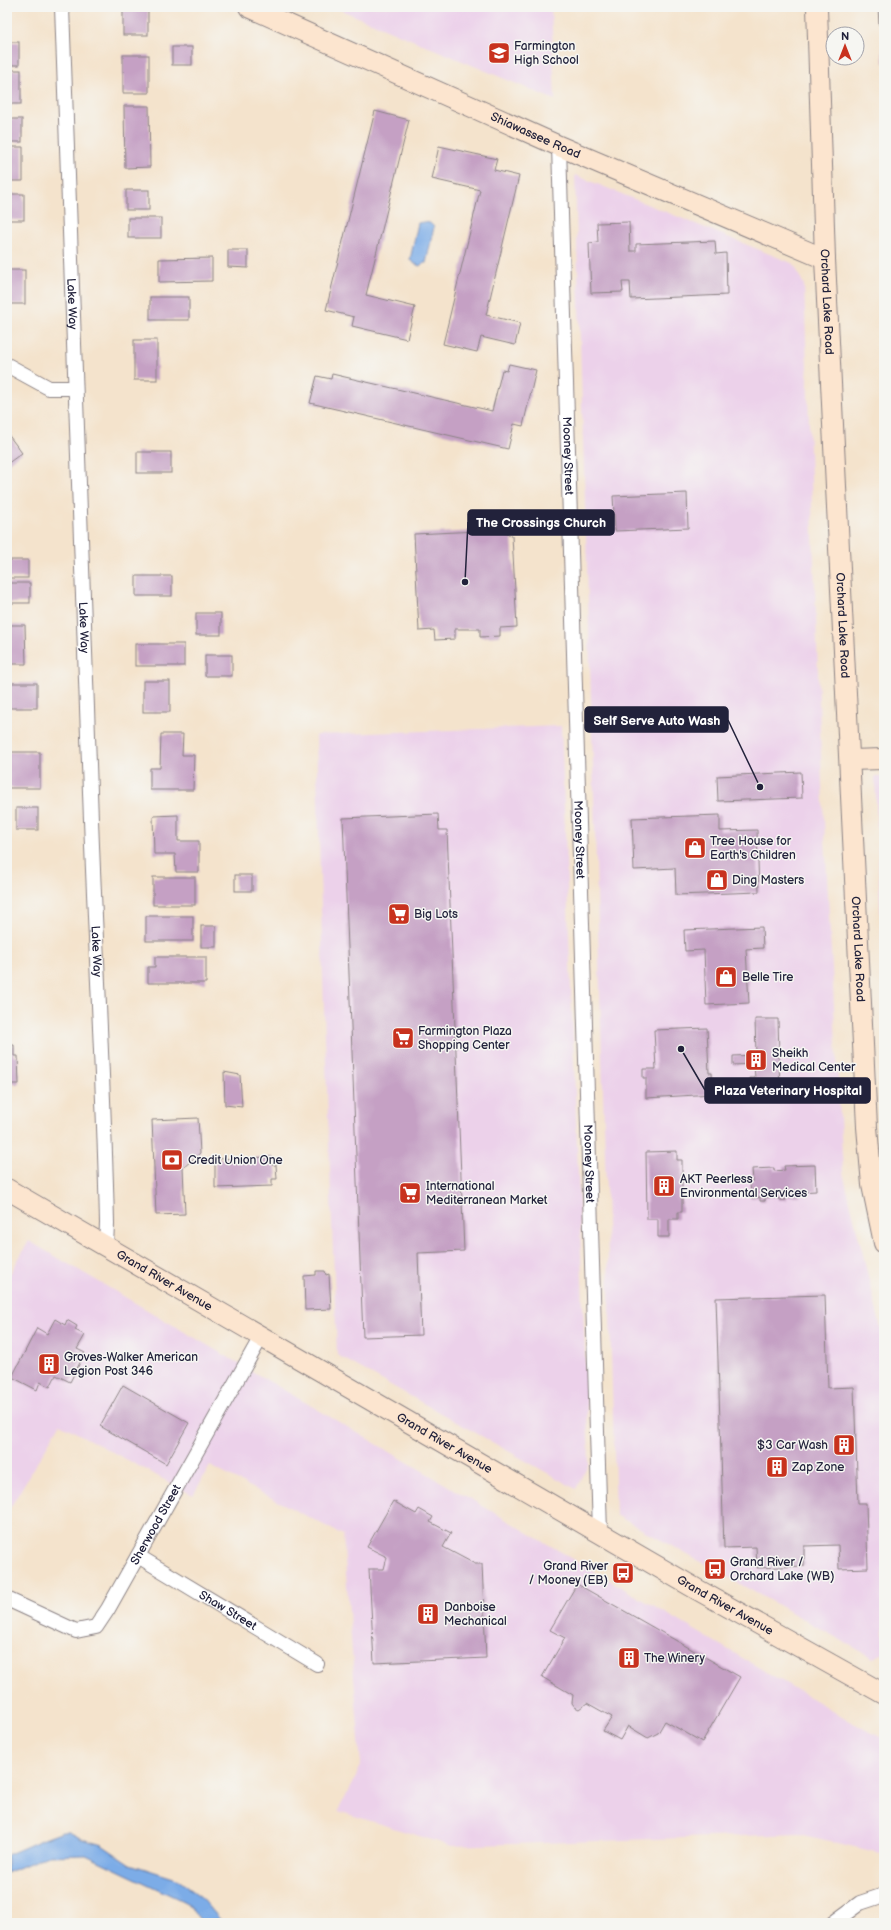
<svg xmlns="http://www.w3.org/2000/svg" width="891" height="1930" viewBox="0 0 891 1930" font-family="'Balsamiq Sans',sans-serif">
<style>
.built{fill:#ecd1ea}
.water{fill:#7cace7;stroke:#4f6791}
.building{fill:#c5a0c4}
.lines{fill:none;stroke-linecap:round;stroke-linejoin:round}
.street-casing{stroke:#8b8284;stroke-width:16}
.secondary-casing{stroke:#8b8284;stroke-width:22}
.street{stroke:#fff;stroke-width:14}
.secondary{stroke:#fce5cf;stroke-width:20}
.labels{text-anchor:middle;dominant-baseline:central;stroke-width:3;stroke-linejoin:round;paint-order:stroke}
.poi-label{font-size:12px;fill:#22223b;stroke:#f6f6f2;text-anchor:start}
.street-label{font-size:12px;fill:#22223b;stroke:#f6f6f2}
.leader{fill:none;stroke:#22223b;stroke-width:1.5}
.callout-dot{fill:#22223b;stroke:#f6f6f2;stroke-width:1.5}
.callout{fill:#22223b;stroke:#22223b;stroke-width:1.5}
.callout-label{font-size:13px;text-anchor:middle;font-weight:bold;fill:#fff}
</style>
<rect width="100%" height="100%" fill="#f6f6f2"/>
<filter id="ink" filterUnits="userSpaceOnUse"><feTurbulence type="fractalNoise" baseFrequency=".025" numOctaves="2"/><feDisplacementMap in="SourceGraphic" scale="8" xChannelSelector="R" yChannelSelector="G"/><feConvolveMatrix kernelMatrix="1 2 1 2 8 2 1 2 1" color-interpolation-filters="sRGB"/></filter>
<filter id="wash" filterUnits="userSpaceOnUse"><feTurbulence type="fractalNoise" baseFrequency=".012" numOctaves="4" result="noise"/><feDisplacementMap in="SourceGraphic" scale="16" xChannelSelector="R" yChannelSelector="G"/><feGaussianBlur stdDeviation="0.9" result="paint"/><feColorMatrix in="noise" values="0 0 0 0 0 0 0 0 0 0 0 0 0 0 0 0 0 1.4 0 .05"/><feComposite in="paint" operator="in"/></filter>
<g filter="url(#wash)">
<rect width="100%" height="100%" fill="#f4e3cc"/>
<g class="built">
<path d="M334 7H551L555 100Z"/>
<path d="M575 175 794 264 804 285 822 784 843 1173 884 1341V1653L873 1658 616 1515Z"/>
<path d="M561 726 589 1463 576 1489 337 1355 324 1010 316 735Z"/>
<path d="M875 776H884V1005Z"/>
<path d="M29 1241 857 1725 884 1739V1854L800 1834 452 1846 338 1811 361 1766 343 1535 210 1466 193 1495 60 1424 7 1513V1279Z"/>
</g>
<g class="water">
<path d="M423 222 430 223 434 227 426 263H423L420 266 415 264 410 260 418 223Z"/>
<path d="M63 1832H69L82 1839 102 1845 130 1864 177 1879 201 1897 223 1923H203L185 1902 86 1855 46 1856 7 1873V1855L44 1839Z"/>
</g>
<g id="blocks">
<g class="building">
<rect x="123" y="7" width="25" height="28"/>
<path d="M878 7H884V25H879Z"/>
<path d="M882 40H884V63H883Z"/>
<rect x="7" y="42" width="12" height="23"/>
<rect x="172" y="47" width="20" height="18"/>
<rect x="123" y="55" width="26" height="38"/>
<rect x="7" y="70" width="14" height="34"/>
<path d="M124 106H149L150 167 125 168Z"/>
<path d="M375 111 409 120 366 295 415 307 407 339 352 326 354 317 326 310Z"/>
<rect x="7" y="119" width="15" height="23"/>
<path d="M439 146 497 159 494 170 519 176 486 315 520 323 515 345 481 337 477 352 443 344 480 190 432 179Z"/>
<path d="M10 147H23V181H7V158H10Z"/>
<rect x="126" y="190" width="23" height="20"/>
<rect x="7" y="194" width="17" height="26"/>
<rect x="128" y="218" width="33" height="20"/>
<path d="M629 222 630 251H636V244L715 241 716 254 726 253 727 295 631 299 630 282H622L623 292 591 293 589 243 598 242 597 223Z"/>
<path d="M228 250H248V268L228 267Z"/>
<path d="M212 258V281L159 282V259Z"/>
<rect x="7" y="270" width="18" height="34"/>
<rect x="150" y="297" width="39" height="23"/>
<rect x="134" y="340" width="23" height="40"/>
<path d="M509 364 536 370 523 426 514 424 508 449 310 403 317 376 331 379 332 374 492 411 502 370 507 371Z"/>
<path d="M7 433 22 453 7 464Z"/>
<rect x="137" y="452" width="34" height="21"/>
<path d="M687 493 688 528 615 531 613 496Z"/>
<path d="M500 530 512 536 517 627 500 628V636L480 637V629H455V639L435 640 434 630 419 631 414 534Z"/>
<rect x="7" y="560" width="21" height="18"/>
<rect x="136" y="576" width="36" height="20"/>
<rect x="7" y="583" width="23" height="20"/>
<rect x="196" y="613" width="25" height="22"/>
<path d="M7 625H25L26 664H8Z"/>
<rect x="135" y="644" width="49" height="22"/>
<rect x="205" y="655" width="27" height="21"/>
<rect x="143" y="681" width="27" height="31"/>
<rect x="9" y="683" width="28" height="25"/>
<path d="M161 734H183L182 755H194L193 790H150V768H160Z"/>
<rect x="7" y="752" width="33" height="36"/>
<path d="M801 772 802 798 718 801 717 776Z"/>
<rect x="16" y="808" width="22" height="22"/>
<path d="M438 814 439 830H447L464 1251 418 1253 421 1335 363 1337 343 818Z"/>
<path d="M178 815V841H199V872H176L175 854H154L153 816Z"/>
<path d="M720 815V831L757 830 759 892 676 895 675 868 634 870 632 818Z"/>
<rect x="235" y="875" width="17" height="16"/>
<rect x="153" y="877" width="42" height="28"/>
<rect x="146" y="916" width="47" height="25"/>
<rect x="201" y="926" width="15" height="21"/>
<path d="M762 927 763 948 746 949 749 1003 706 1005 704 950 685 951 684 930Z"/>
<path d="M155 957H206V983H148V967H155Z"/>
<path d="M755 1019H778L780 1094 750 1095V1078H755L754 1064 733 1065V1056L756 1055Z"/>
<path d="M707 1028 709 1073H712L713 1094 646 1098V1078H643V1069H656L654 1030Z"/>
<path d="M7 1045H14V1056H18L19 1084H7Z"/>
<path d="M224 1072 240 1075 242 1107 225 1105Z"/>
<path d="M198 1118 200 1153 183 1168 185 1214 156 1215 152 1120Z"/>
<path d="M677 1151V1160H682V1212H678V1219H669V1237H658V1219H647L646 1152Z"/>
<path d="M272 1157V1165H276L277 1179H272V1186L215 1188V1159Z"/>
<path d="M815 1165 816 1191 800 1192V1196H786V1200H779L778 1197H765V1201H760V1197L751 1198 750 1181H753L752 1169 774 1168V1171L785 1170 784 1166Z"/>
<path d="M316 1271H325L326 1275 329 1274 331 1309 305 1310 304 1276 316 1275Z"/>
<path d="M825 1295 828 1388 854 1387 858 1503H866L868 1568 839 1569 838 1545 804 1546V1566L757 1568 756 1547 724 1548 716 1298Z"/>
<path d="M55 1319 65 1325 67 1320 77 1326 75 1330 85 1335 77 1349 85 1353 70 1382 56 1375 50 1387 40 1382 37 1390 12 1377 37 1328 47 1334Z"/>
<path d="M123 1385 189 1423 166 1464 100 1426Z"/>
<path d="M393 1501 416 1514 419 1509 433 1517 430 1522 451 1533 443 1547 475 1564H482L486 1658 374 1663 369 1569H384L387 1557 367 1547Z"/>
<path d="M577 1584 740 1677 702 1742 665 1721 658 1733 648 1738 628 1726 620 1740 603 1731 612 1717 587 1703 579 1709 575 1707 572 1703 573 1695 542 1677 565 1638 550 1630Z"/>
</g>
</g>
</g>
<g filter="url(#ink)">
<use href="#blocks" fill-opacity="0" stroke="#8b8284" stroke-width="1"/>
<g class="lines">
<g class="street-casing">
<g id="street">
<path id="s1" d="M62 7C71 278 81 549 91 820 96 954 104 1088 107 1223L106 1247"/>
<path id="s2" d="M559 146 600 1533"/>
<path d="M7 365 49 388H74"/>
<path id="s3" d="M138 1556 317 1664"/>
<path id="s4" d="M7 1599 76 1631 96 1627 108 1609 261 1337"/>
<path d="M833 1923 860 1903 884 1895"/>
</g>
</g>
<g class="secondary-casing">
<g id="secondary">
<path id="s5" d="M249 7 559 146 825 259"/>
<path id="s6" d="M817 7 825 259 867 1127 872 1185 884 1243"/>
<path d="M850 760 884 759"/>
<path id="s7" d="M7 1189 698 1590 884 1694"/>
</g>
</g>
<use href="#street" class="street"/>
<use href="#secondary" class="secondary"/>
</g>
</g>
<defs>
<g id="school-square" transform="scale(1.15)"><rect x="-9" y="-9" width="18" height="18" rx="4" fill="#c8321e" stroke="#f6f6f2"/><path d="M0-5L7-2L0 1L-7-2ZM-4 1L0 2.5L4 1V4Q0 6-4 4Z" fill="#fff"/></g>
<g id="shop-square" transform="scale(1.15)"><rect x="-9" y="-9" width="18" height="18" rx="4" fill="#c8321e" stroke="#f6f6f2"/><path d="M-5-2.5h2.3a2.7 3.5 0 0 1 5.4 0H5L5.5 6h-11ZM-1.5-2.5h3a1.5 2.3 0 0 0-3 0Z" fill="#fff"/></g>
<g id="supermarket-square" transform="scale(1.15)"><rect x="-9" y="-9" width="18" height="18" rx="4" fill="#c8321e" stroke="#f6f6f2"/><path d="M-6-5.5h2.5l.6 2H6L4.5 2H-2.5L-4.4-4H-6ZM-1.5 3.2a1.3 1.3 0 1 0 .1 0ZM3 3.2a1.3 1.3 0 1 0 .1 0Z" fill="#fff"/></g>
<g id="building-square" transform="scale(1.15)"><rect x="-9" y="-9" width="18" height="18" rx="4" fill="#c8321e" stroke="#f6f6f2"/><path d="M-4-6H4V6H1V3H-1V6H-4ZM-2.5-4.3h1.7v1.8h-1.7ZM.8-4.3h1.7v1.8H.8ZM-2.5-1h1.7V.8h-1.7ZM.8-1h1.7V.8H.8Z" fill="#fff"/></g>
<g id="bank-square" transform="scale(1.15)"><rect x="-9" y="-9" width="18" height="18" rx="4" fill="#c8321e" stroke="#f6f6f2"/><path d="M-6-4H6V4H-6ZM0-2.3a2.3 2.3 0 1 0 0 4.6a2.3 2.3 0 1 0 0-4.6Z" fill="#fff"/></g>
<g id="bus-square" transform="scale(1.15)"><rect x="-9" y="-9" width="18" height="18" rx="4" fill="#c8321e" stroke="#f6f6f2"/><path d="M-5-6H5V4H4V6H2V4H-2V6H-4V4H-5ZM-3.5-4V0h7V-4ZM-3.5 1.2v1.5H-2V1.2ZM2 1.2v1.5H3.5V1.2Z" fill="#fff"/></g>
</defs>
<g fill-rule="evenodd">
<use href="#school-square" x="499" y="53"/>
<use href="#shop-square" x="695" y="848"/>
<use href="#shop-square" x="717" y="880"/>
<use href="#supermarket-square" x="399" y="914"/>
<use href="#shop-square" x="726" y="977"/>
<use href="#supermarket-square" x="403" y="1038"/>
<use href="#building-square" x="756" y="1060"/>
<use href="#bank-square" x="172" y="1160"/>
<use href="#building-square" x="664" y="1186"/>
<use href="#supermarket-square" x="410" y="1193"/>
<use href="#building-square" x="49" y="1364"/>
<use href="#building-square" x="844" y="1445"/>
<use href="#building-square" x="777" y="1467"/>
<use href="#bus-square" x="715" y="1569"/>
<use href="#bus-square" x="623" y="1573"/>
<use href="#building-square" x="428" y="1614"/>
<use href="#building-square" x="629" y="1658"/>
</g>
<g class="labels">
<g class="poi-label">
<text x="514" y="46">Farmington<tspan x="514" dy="14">High School</tspan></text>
<text x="710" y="841">Tree House for<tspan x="710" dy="14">Earth's Children</tspan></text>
<text x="732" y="880">Ding Masters</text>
<text x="414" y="914">Big Lots</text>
<text x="742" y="977">Belle Tire</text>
<text x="418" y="1031">Farmington Plaza<tspan x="418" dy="14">Shopping Center</tspan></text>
<text x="772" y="1053">Sheikh<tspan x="772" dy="14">Medical Center</tspan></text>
<text x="188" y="1160">Credit Union One</text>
<text x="680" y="1179">AKT Peerless<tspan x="680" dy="14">Environmental Services</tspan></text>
<text x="426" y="1186">International<tspan x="426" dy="14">Mediterranean Market</tspan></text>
<text x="64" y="1357">Groves-Walker American<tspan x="64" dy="14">Legion Post 346</tspan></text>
<text x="828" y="1445" text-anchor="end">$3 Car Wash</text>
<text x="792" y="1467">Zap Zone</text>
<text x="730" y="1562">Grand River /<tspan x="730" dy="14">Orchard Lake (WB)</tspan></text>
<text x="608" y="1566" text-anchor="end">Grand River<tspan x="608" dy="14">/ Mooney (EB)</tspan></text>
<text x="444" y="1607">Danboise<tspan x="444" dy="14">Mechanical</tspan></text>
<text x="644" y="1658">The Winery</text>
</g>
<g class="street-label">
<text stroke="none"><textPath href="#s5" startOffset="314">Shiawassee Road</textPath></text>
<text stroke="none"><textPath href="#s6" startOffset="295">Orchard Lake Road</textPath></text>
<text stroke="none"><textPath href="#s1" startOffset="297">Lake Way</textPath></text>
<text stroke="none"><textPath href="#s2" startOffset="310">Mooney Street</textPath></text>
<text stroke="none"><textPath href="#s6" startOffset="619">Orchard Lake Road</textPath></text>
<text stroke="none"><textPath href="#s1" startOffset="621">Lake Way</textPath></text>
<text stroke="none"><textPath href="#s2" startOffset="694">Mooney Street</textPath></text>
<text stroke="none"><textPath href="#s6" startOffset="943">Orchard Lake Road</textPath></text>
<text stroke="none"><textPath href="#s1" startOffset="945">Lake Way</textPath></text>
<text stroke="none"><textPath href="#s2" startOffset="1018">Mooney Street</textPath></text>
<text stroke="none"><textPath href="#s7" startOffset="182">Grand River Avenue</textPath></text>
<text stroke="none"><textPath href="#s7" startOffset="506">Grand River Avenue</textPath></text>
<text stroke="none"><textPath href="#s4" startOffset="215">Sherwood Street</textPath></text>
<text stroke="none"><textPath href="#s7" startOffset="830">Grand River Avenue</textPath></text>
<text stroke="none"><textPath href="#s3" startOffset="105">Shaw Street</textPath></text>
</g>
</g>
<path class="leader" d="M465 582L468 522M760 787L728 720M681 1049L705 1090"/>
<g class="callout-dot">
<circle cx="465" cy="582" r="4"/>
<circle cx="760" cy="787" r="4"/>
<circle cx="681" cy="1049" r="4"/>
</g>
<g class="callout">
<rect x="468" y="510" width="146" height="25" rx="4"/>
<rect x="585" y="707" width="143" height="25" rx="4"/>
<rect x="705" y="1078" width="165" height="25" rx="4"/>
</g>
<g class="callout-label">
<text x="541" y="527">The Crossings Church</text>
<text x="657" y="725">Self Serve Auto Wash</text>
<text x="788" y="1095">Plaza Veterinary Hospital</text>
</g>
<rect width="891" height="1930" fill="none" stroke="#f6f6f2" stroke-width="24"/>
<g transform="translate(845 46)"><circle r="19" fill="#f6f6f2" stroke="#a1a1a9"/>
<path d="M0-3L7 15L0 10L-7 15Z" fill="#c8321e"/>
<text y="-6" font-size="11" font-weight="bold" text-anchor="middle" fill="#22223b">N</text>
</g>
</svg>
